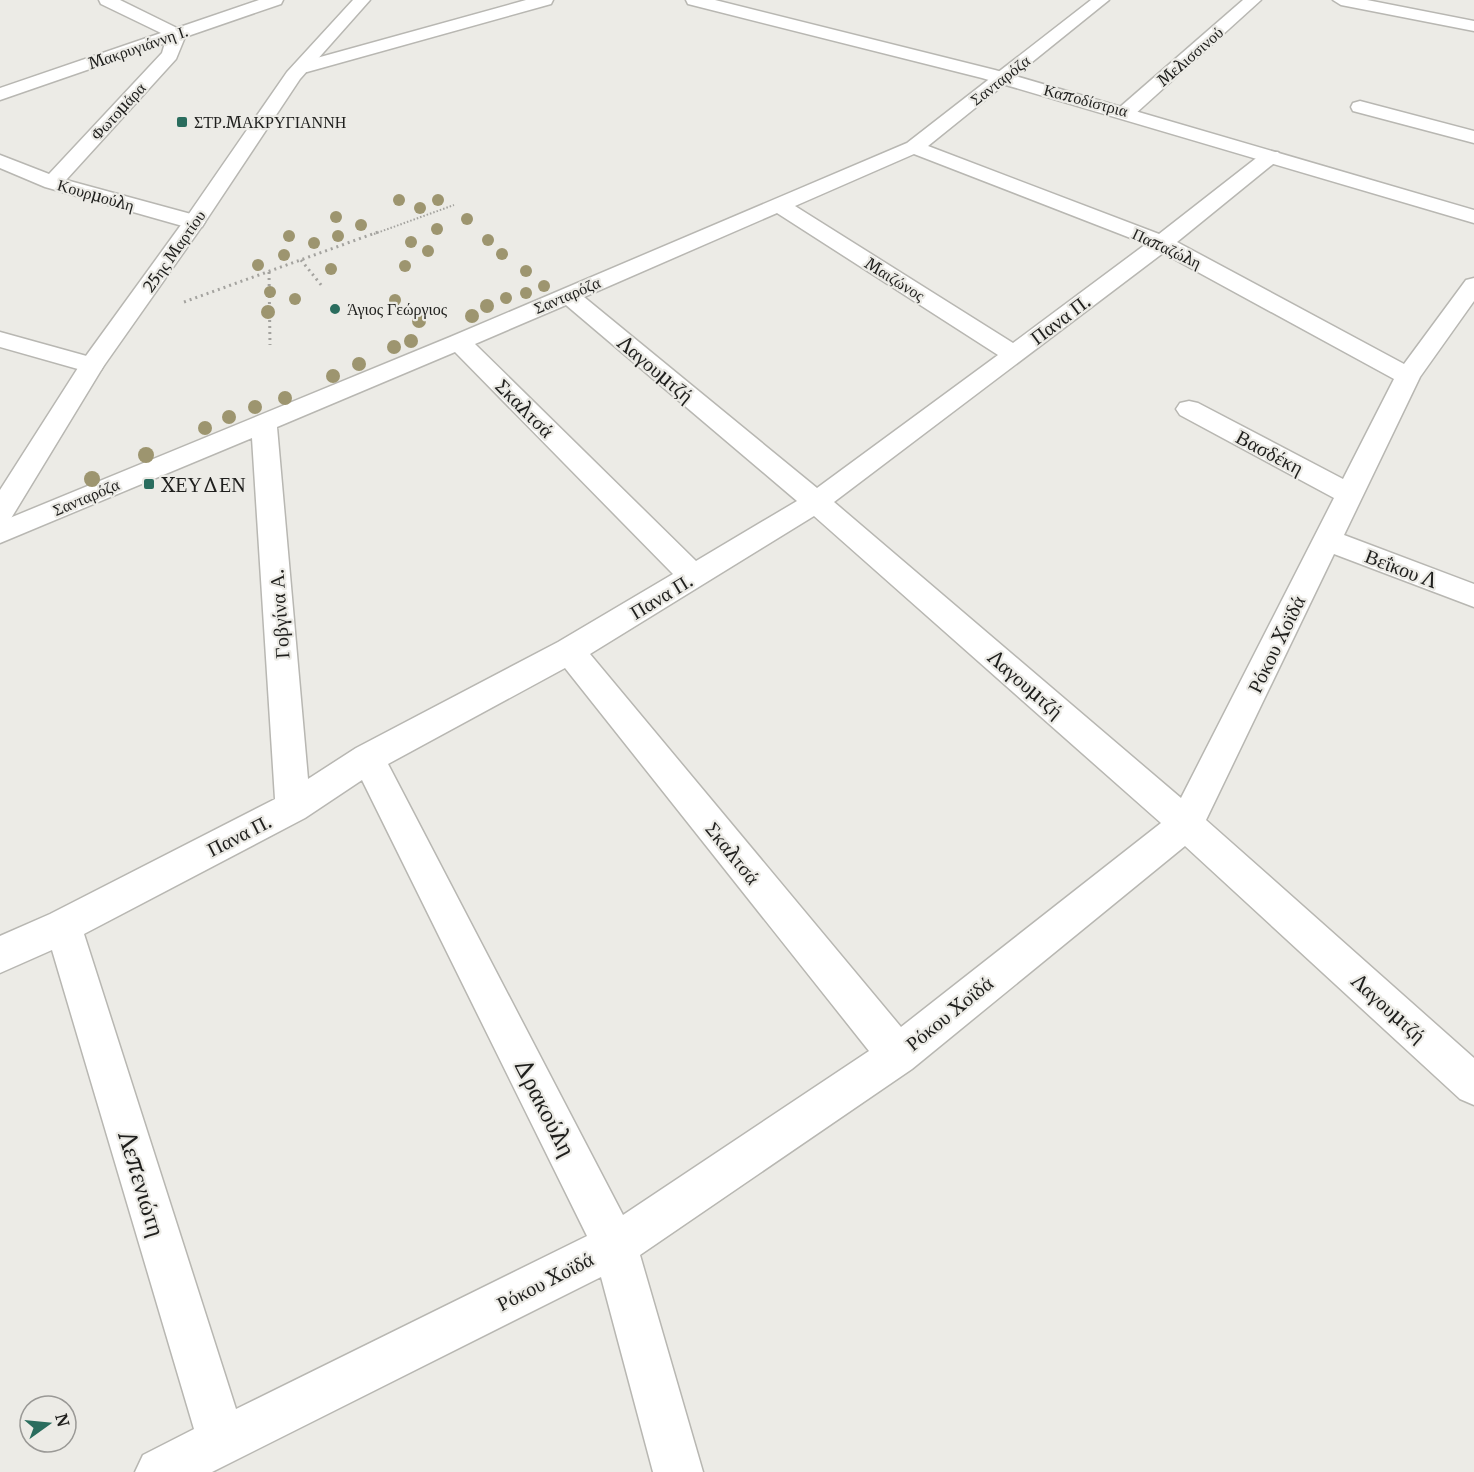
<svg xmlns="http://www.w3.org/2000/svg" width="1474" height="1472" viewBox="0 0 1474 1472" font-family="Merriweather,serif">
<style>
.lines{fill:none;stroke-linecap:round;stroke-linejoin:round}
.minor-casing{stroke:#b8b7b2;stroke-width:3}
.tertiary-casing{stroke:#b8b7b2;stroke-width:3}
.secondary-casing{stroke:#b8b7b2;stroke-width:3}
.path-far1{stroke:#a4a39f;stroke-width:2;stroke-dasharray:1.5 2;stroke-linecap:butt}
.path{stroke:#a4a39f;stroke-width:3;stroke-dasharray:2 4;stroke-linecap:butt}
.minor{fill:#fff;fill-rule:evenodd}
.tertiary{fill:#fff;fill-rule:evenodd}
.secondary{fill:#fff;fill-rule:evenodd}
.tree{fill:#9d956f}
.poi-dot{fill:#2a6d5e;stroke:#ecebe6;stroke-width:2}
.labels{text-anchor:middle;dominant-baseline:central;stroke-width:4.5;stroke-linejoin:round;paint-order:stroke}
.far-street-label{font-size:16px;fill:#1f1f1d;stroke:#ecebe6}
.far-poi-label{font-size:16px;fill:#1f1f1d;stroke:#ecebe6;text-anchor:start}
.street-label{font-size:20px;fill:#1f1f1d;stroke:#ecebe6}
.poi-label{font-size:20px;fill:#1f1f1d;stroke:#ecebe6;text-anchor:start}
.near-street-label{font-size:24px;fill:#1f1f1d;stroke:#ecebe6}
</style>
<rect width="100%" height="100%" fill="#ecebe6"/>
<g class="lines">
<g class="minor-casing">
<g id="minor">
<path d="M99 0H120L177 28 259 0H283L281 4 185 37 176 59 66 180 202 217 205 222 202 227 194 228 186 227 45 187 0 168V155L49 174 162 53 165 43 0 100V88L161 33 101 4Z"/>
<path d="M526 0H553L551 4 307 72H295L292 68 295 64Z"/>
<path d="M1091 0H1109L928 146 1159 234 1264 152H1278L1281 156 1278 160 1177 242 1404 364 1466 280 1474 278V301L1420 377 1344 535 1474 584V607L1334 554 1206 820 1474 1058V1105L1460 1099 1185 846 912 1069 640 1255 703 1472H653L601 1277 212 1472H135L143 1455 194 1429 52 950 0 973V936L50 914 275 799 252 438 0 543V522L450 337 907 143ZM914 154 1146 244 1013 343 795 206ZM777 213 998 355 817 488 584 297ZM1163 253 1394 379 1343 479 1198 403 1189 401 1180 403 1176 409 1180 415 1334 498 1181 798 834 502ZM566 305 797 501 696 561 475 344ZM455 352 673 574 558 642 356 748 308 779 277 427ZM814 516 1161 823 901 1027 590 654ZM565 668 869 1051 623 1215 388 764ZM362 780 587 1236 236 1409 84 934 305 818Z"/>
<path d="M1243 0H1261L1134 115H1120L1117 111 1120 107Z"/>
<path d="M1333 0H1367L1474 21V31L1341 5Z"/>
<path d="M1360 101 1474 131V143L1353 111 1351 107 1353 103Z"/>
<path d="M0 332 101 360 104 365 101 370 92 373 0 347Z"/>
</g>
</g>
<g class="tertiary-casing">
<path id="tertiary" d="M686 0H715L995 70 1474 210V223L982 78 688 4Z"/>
</g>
<g class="secondary-casing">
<path id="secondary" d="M353 0H370L300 79 205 222 103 367 10 520 0 523V490L83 360 186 218 287 72Z"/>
</g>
<path class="path-far1" d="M374 234 454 205"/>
<g class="path">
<path d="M301 260 322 286"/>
<path d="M269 272 270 345"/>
<path d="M184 302 378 232"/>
</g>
<use href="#minor" class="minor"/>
<use href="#tertiary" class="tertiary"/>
<use href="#secondary" class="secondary"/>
</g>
<g class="tree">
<circle cx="399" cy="200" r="6"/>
<circle cx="438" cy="200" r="6"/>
<circle cx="420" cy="208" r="6"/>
<circle cx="336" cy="217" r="6"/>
<circle cx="467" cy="219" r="6"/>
<circle cx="361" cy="225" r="6"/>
<circle cx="437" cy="229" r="6"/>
<circle cx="289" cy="236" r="6"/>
<circle cx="338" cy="236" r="6"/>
<circle cx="488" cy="240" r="6"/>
<circle cx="411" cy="242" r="6"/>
<circle cx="314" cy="243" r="6"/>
<circle cx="428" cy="251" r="6"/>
<circle cx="502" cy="254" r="6"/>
<circle cx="284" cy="255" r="6"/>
<circle cx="258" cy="265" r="6"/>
<circle cx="405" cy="266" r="6"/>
<circle cx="331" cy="269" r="6"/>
<circle cx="526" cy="271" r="6"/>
<circle cx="544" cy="286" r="6"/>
<circle cx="270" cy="292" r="6"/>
<circle cx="526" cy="293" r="6"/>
<circle cx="506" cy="298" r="6"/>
<circle cx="295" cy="299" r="6"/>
<circle cx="395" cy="300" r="6"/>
<circle cx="487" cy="306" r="7"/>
<circle cx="268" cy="312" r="7"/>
<circle cx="472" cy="316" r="7"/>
<circle cx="419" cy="321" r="7"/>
<circle cx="411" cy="341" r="7"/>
<circle cx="394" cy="347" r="7"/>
<circle cx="359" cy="364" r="7"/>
<circle cx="333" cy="376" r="7"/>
<circle cx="285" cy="398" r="7"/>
<circle cx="255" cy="407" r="7"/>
<circle cx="229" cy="417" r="7"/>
<circle cx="205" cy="428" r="7"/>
<circle cx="146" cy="455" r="8"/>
<circle cx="92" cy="479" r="8"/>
</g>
<g class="poi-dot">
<rect x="176" y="116" width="12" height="12" rx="3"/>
<circle cx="335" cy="309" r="6"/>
<rect x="143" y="478" width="12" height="12" rx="3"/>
</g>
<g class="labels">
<g class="far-street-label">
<text transform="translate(138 47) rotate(-19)">Μακρυγιάννη Ι.</text>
<text transform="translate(1190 56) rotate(-41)">Μελισσινού</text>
<text transform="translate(1000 80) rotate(-38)">Σανταρόζα</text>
<text transform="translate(1086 100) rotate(15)">Καποδίστρια</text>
<text transform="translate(118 111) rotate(-47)">Φωτομάρα</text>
<text transform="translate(96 195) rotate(16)">Κουρμούλη</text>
<text transform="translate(1167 248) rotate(25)">Παπαζώλη</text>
<text transform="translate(174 251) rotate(-55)">25ης Μαρτίου</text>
<text transform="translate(895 279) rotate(32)">Μαιζώνος</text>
<text transform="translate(567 295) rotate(-23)">Σανταρόζα</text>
<text transform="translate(86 497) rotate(-23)">Σανταρόζα</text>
</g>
<g class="far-poi-label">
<text x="194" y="122">ΣΤΡ.ΜΑΚΡΥΓΙΑΝΝΗ</text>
<text x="347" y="309">Άγιος Γεώργιος</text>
</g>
<g class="street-label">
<text transform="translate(1060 319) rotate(-37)">Πανα Π.</text>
<text transform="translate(656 369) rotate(40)">Λαγουμτζή</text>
<text transform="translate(525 408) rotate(45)">Σκαλτσά</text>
<text transform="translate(1270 452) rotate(28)">Βασδέκη</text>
<text transform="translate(1401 568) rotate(21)">Βεΐκου Λ</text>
<text transform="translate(661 596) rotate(-31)">Πανα Π.</text>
<text transform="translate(279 614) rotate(-94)">Γοβγίνα Α.</text>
<text transform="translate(1276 644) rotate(-64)">Ρόκου Χοϊδά</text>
<text transform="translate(1026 684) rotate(41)">Λαγουμτζή</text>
<text transform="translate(239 835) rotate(-27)">Πανα Π.</text>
<text transform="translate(733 853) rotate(51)">Σκαλτσά</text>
<text transform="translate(1389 1008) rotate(42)">Λαγουμτζή</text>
<text transform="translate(949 1013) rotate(-39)">Ρόκου Χοϊδά</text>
<text transform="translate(545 1281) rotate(-27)">Ρόκου Χοϊδά</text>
</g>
<g class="poi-label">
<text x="161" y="484">ΧΕΥΔΕΝ</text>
</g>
<g class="near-street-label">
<text transform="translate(545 1107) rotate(63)">Δρακούλη</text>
<text transform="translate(142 1184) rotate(73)">Λεπενιώτη</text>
</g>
</g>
<g transform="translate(48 1424) rotate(75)"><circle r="28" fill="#ecebe6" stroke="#9a9996" stroke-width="1.5"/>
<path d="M0-4.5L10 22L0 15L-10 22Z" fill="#2a6d5e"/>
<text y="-9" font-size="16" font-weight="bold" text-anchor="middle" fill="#1f1f1d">N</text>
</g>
</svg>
